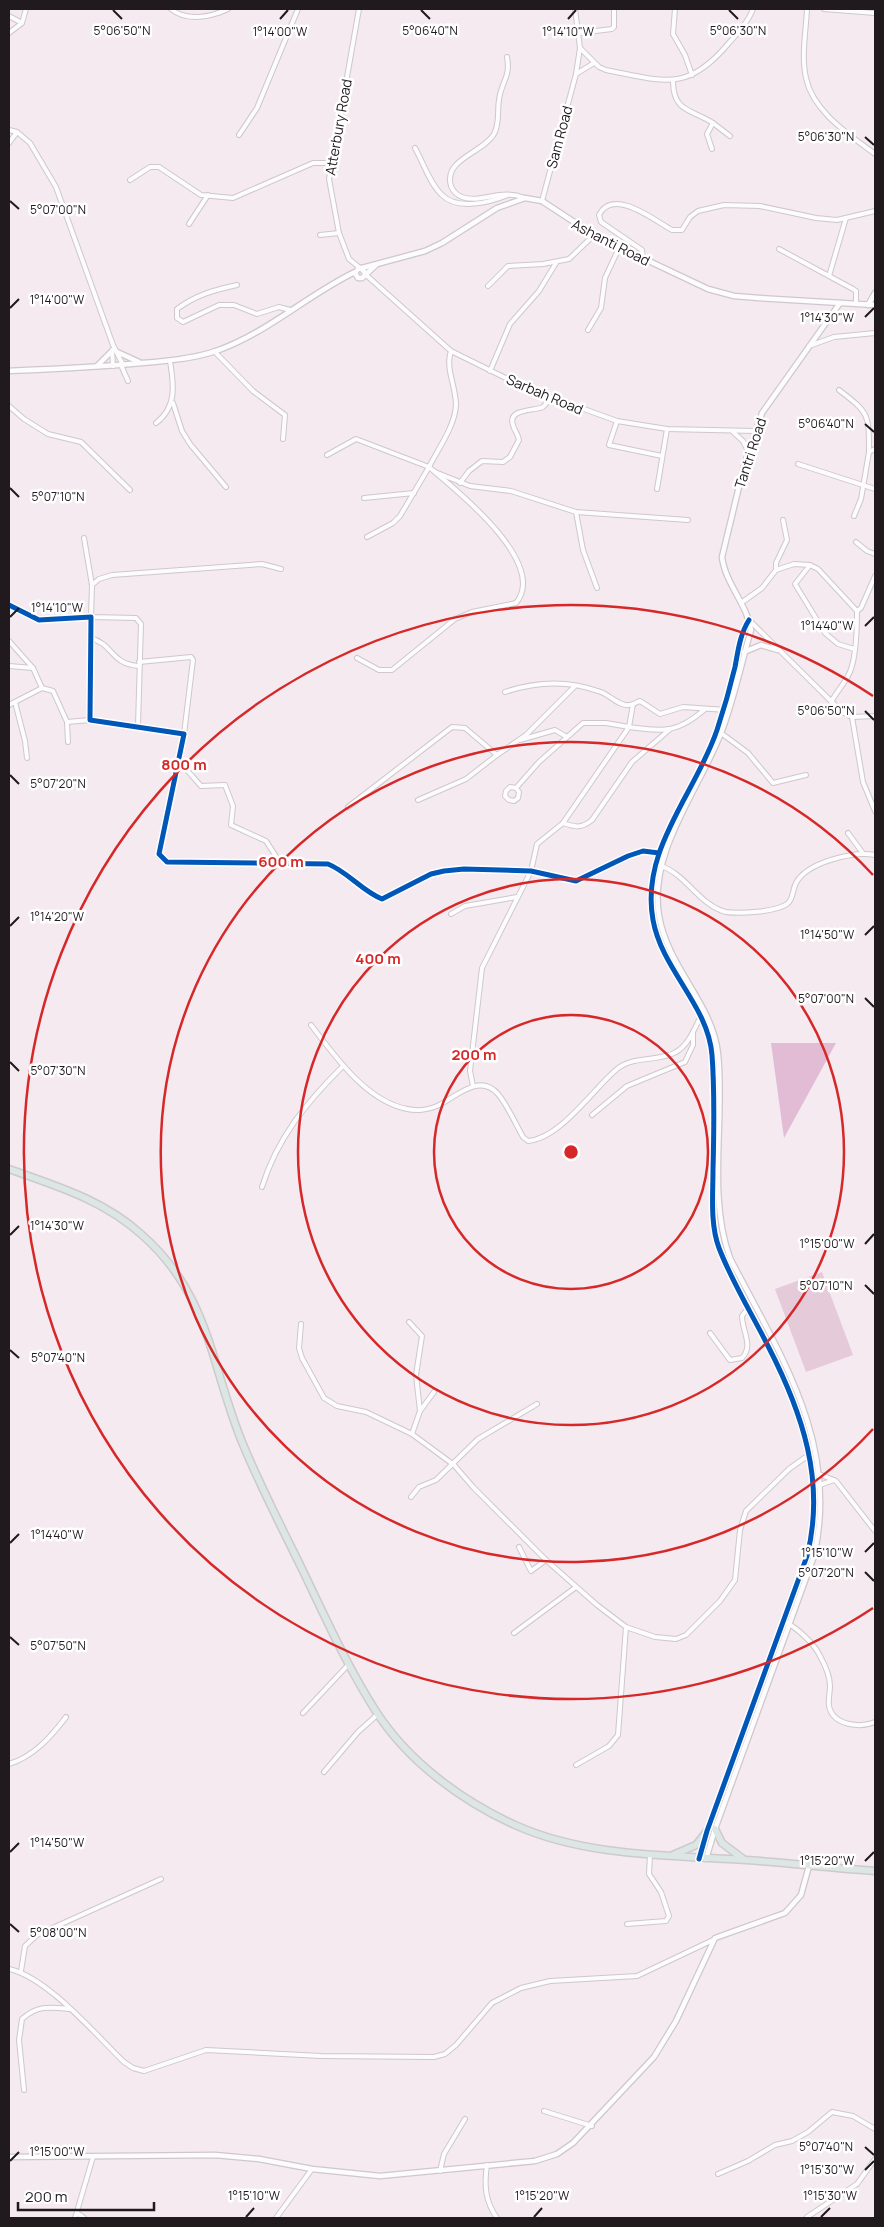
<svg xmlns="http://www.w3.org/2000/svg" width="884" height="2227" viewBox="0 0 884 2227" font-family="Manrope,sans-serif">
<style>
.green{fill:#e5cada}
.forest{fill:#e2bcd4}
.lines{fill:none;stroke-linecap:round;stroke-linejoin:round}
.minor-casing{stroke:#cfc7cc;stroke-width:6}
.tertiary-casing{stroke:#cfc7cc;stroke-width:7}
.trunk-casing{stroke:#cecacc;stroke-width:9}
.minor{stroke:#fdfcfd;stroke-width:4}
.tertiary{stroke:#fdfcfd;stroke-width:4.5}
.trunk{stroke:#dce6e4;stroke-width:6}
.cycleway-casing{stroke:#fff;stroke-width:8}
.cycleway{stroke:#0057b8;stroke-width:5}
.ticks{fill:none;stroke:#20191d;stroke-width:2}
.ring{fill:none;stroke:#d62828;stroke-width:2.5}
.labels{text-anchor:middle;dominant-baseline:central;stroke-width:5;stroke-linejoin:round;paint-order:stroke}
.street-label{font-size:14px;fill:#20191d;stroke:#fff}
.ticks-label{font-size:12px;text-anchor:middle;fill:#20191d;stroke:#fff;stroke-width:5;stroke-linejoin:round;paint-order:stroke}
.centre{fill:#d62828;stroke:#fff;stroke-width:2.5}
.ring-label{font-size:15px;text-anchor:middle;font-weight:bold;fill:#d62828;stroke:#fff;stroke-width:5;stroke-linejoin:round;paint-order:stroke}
</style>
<rect width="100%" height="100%" fill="#f4eaf0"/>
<path class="green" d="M822 1272 853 1355 806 1372 775 1289Z"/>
<path class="forest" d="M771 1043H836L784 1138Z"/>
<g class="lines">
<g class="minor-casing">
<g id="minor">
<path d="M171 9C187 22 211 17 228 9"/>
<path d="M359 9 329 179 339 233 349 259 360 268"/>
<path d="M675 9 673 34 685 55 692 75"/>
<path d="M807 9C806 31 801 56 806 78 813 112 850 135 875 154"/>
<path d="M824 9 875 13"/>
<path d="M9 16 22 23"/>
<path d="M9 33 22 23 26 9"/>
<path d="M579 33 612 29 614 27V9"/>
<path d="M580 48 599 67 606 70C663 81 687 93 728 44 738 33 748 22 753 9"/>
<path d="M507 57C511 77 501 82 499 100 497 112 500 123 494 134 483 153 443 159 451 186 453 191 457 195 462 197 482 204 500 188 525 198"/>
<path d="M576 74 594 63"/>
<path d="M673 81C673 112 691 109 713 123L707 134 712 149"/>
<path d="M713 123 730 136"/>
<path d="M9 130 17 132 30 143 56 187 113 345 123 365"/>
<path d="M239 135 257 108 298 9"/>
<path d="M9 143 17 132"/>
<path d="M415 148C423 162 430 184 442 195 458 211 491 202 508 195"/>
<path d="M130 180 150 167H159L201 195 233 198 313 163H330"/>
<path d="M542 201 576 74 580 48 575 9"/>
<path d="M189 224 208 195"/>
<path d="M320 235 339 233"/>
<path d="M779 249 853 289 856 291V304"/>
<path d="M643 259 642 250 601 222 599 215C613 187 654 220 672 230H682L690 217 698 211 724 205 760 206 816 218 837 220 875 211"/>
<path d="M365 274 451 351 526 388 617 421 667 429 755 431"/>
<path d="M829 276 846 218"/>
<path d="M237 285C214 290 196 295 177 309V318L183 322 219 305H234L257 314 279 307 290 310"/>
<path d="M488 286 508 266 543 264 569 259 594 235"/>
<path d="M588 330 601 308 605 278 619 248"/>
<path d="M809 346 834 337 875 333"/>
<path d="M112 350 113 366"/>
<path d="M214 351 253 391 285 415 283 439"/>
<path d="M121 365 128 381"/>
<path d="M490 371 510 324 539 291 556 263"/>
<path d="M839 390C869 413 869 414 869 452"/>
<path d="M173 403 182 431 190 444 226 487"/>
<path d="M9 406 24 419 48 434 81 442 130 490"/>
<path d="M617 421 609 445 662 456"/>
<path d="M156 423C177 407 174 385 170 361"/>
<path d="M733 432 743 441 748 451"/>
<path d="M327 455 356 439 429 467C438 449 455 426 456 405 456 386 445 369 451 351"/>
<path d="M798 464 875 489"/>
<path d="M435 472 470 486 511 491 576 512 688 520"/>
<path d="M460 483 469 471 482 461 503 462 510 457 519 440C518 434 514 430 513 425 507 408 536 411 543 407L551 398"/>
<path d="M657 489 667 429"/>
<path d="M364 498 414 493"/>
<path d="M576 512 583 550 597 588"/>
<path d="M854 516 861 499 869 452 875 449"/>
<path d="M84 538 92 585 91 617 136 618 141 624 138 725"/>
<path d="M856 542 867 551 875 554"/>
<path d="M810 565 795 584 825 633 838 644 854 649"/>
<path d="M776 570V563L787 540 783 520"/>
<path d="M92 585 99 579 112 575 262 564 281 569"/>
<path d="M741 603 762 588 776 570 794 564 810 565 818 569 857 611"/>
<path d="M9 605 39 620 91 617 90 720 184 734 159 854 167 862 328 864C348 872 362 891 382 899L431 874 444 871 464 869 531 871 576 881 628 856 643 851 659 853"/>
<path d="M749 620 842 712 852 717 875 716"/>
<path d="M90 638C114 644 110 664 139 666"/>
<path d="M9 641 33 668 42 688"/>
<path d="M357 658 379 670H392L455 619 472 612 516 603C549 563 456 490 429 467L400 516 393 523 367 537"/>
<path d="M139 662 191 657 193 660 184 734"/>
<path d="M9 666 33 668"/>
<path d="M505 692C537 681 569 680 601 692 609 695 621 707 629 705 634 705 636 702 640 701L660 714 683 707 726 710"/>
<path d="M15 702 25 741 27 758"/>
<path d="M831 702C836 693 843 685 848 676 856 662 857 627 857 611L861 608 875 576"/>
<path d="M9 705 42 688 53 691 67 722 68 742"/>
<path d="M852 717 863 782 875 811"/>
<path d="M67 722 90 720"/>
<path d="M717 730 748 753 773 783 806 775"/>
<path d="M520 740 555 730 567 737"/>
<path d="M178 760 201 786 225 785 233 806 231 825 266 841 281 864"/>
<path d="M516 788 519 792 518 798 514 801 509 800 505 796 506 791 510 787 516 788 539 762 583 723H606L629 727 633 704"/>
<path d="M418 800 466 779 497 755"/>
<path d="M348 807 452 727 465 728 497 755 526 735 575 686"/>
<path d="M563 823C575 827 581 829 592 820L632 762 669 730"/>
<path d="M848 833 862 852"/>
<path d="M661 866C686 874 700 906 726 912 740 914 775 912 787 904 794 899 792 890 796 883 807 862 854 851 875 855"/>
<path d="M451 914 465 906 517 897"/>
<path d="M311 1025C335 1056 366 1101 407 1109 416 1111 428 1110 437 1106 455 1098 479 1072 498 1094 508 1106 515 1123 523 1137L528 1141C561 1138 593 1089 617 1069 635 1055 659 1062 676 1052 689 1045 695 1027 702 1014"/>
<path d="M473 1086 470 1071 482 968 531 871 537 844 563 823 629 727C664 731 676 734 704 710"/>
<path d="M592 1115 627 1086 685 1062 693 1045V1032"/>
<path d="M262 1187C277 1138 307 1102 342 1067"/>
<path d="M409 1322 422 1336 416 1375 420 1411 412 1434"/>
<path d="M301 1324 299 1348 302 1358 324 1398 337 1406 366 1412 412 1434 454 1465 473 1487 546 1560 597 1605 626 1627 655 1637 676 1639 686 1635 720 1601 735 1580 740 1530 746 1511 789 1469 810 1454"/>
<path d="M710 1333 730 1360 742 1358C754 1346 742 1331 742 1316L748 1308"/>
<path d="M420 1411 434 1392"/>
<path d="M819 1474 836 1481 875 1531"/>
<path d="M814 1487 834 1480"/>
<path d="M411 1497 419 1487 436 1480 478 1439 537 1404"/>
<path d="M519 1547 531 1571 546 1560"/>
<path d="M784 1621C797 1628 814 1643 820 1656 825 1665 830 1677 830 1686 830 1692 828 1700 829 1706 833 1726 861 1728 875 1722"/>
<path d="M514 1633 576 1587"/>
<path d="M303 1713 348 1665"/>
<path d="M9 1764C33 1757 51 1737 66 1717"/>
<path d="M576 1765 609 1746 618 1735 626 1627"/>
<path d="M324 1772 358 1732 378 1714"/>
<path d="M627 1924 666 1921 669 1916 661 1892 649 1874 650 1854"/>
<path d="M9 1969C47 1977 95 2034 124 2062L133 2068 144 2071 206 2050 321 2056 434 2057 445 2054 456 2045 492 2003 521 1988 550 1981 637 1976 713 1940"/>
<path d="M21 1971 25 1946 37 1935 161 1879"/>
<path d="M24 2090 19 2040 22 2019C37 2005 50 2007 69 2009"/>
<path d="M544 2111 592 2126"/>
<path d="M487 2165C484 2185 485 2201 497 2218"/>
<path d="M440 2171 444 2154 465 2119"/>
<path d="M718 2174 748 2161 775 2145 792 2141 808 2132 832 2112 853 2116 875 2129"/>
<path d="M77 2213 84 2218"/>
<path d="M807 2217 857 2184 875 2159"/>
<path d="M75 2218 93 2157"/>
<path d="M276 2218 312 2169"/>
</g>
</g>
<g class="tertiary-casing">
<g id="tertiary">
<path d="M362 268 425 251 442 243 497 208 525 198 542 201 594 235 708 289 734 296 759 298 875 305"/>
<path d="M365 273 361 268 358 269 355 273 358 278H362L376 265"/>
<path d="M868 305 875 293"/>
<path d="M117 352 139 362"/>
<path d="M97 366 111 352"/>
<path d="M9 371C53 369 98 367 142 363 166 361 190 359 213 352 265 335 307 295 355 272"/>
<path d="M744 652 761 645 778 650"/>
<path d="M699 1858 807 1556C826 1481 802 1412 768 1346 752 1314 732 1282 719 1248 710 1224 713 1195 713 1170 714 1131 715 1093 712 1055 708 1005 662 970 653 920 640 849 696 793 717 730 724 709 730 688 735 667 738 651 740 634 749 620"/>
<path d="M706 1859 715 1829 814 1556C840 1442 779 1354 730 1258 707 1195 725 1120 718 1054 713 1004 668 968 659 916 648 852 699 790 721 733 734 700 741 664 751 630 747 604 725 583 722 557L744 466 762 413 840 303"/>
<path d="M9 2157 215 2155 259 2159 312 2169 380 2176 535 2161 557 2154 573 2143 654 2057 676 2021 715 1938 785 1913 801 1895 809 1866"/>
</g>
</g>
<g class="trunk-casing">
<g id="trunk">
<path d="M9 1169C56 1186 102 1199 141 1234 210 1294 210 1364 242 1442 260 1486 282 1528 303 1571 326 1619 348 1668 377 1713 409 1762 462 1801 515 1825 586 1857 669 1855 746 1860 789 1863 832 1868 875 1871"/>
<path d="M715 1829 722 1843 742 1858"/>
<path d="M673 1855 696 1845 707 1831"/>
</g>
</g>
<use href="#minor" class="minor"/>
<use href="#tertiary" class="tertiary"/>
<use href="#trunk" class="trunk"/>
<g class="cycleway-casing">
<g id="cycleway">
<path d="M9 605 39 620 91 617 90 720 184 734 159 854 167 862 328 864C348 872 362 891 382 899L431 874 444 871 464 869 531 871 576 881 628 856 643 851 659 853"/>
<path d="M699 1859 707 1831 807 1556C826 1481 802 1412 768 1346 752 1314 732 1282 719 1248 710 1224 713 1195 713 1170 714 1131 715 1093 712 1055 708 1005 662 970 653 920 640 849 696 793 717 730 724 709 730 688 735 667 738 651 740 634 749 620"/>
</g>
</g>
<use href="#cycleway" class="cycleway"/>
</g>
<path class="ticks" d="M113 10 122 19M421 10 430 19M729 10 738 19M280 19 288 10M568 19 576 10M865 137 874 145M10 201 19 209M10 308 19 299M865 317 874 308M865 424 874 432M10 488 19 497M10 617 19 608M865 626 874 617M865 711 874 720M10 775 19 784M10 926 19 917M865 935 874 926M865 998 874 1007M10 1062 19 1071M10 1235 19 1226M865 1244 874 1234M865 1285 874 1294M10 1350 19 1358M10 1543 19 1534M865 1552 874 1543M865 1572 874 1581M10 1637 19 1645M10 1852 19 1843M865 1861 874 1852M10 1924 19 1932M865 2147 874 2155M10 2161 19 2152M865 2170 874 2161M246 2217 254 2208M534 2217 542 2208M821 2217 830 2208"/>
<g class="ring">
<circle cx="571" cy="1152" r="137"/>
<circle cx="571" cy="1152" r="273"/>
<path d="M873 1429A410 410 0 1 1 873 875"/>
<path d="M873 1608A547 547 0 1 1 873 696"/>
</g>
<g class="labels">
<g class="street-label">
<text transform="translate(338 127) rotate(-80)">Atterbury Road</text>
<text transform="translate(559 137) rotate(-75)">Sam Road</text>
<text transform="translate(611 242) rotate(27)">Ashanti Road</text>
<text transform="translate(545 394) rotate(23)">Sarbah Road</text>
<text transform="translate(750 453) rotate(-72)">Tantri Road</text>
</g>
</g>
<g class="ticks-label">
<text x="122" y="35">5°06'50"N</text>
<text x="430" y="35">5°06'40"N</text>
<text x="738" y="35">5°06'30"N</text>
<text x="280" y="36">1°14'00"W</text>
<text x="568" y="36">1°14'10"W</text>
<text x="826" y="141">5°06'30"N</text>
<text x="58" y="214">5°07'00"N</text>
<text x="57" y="304">1°14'00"W</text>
<text x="827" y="322">1°14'30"W</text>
<text x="826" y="428">5°06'40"N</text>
<text x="58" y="501">5°07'10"N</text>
<text x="57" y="612">1°14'10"W</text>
<text x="827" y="630">1°14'40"W</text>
<text x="826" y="715">5°06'50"N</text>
<text x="58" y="788">5°07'20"N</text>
<text x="57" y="921">1°14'20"W</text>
<text x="827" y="939">1°14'50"W</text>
<text x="826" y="1003">5°07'00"N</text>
<text x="58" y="1075">5°07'30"N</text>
<text x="57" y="1230">1°14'30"W</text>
<text x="827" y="1248">1°15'00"W</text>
<text x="826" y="1290">5°07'10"N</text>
<text x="58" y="1362">5°07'40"N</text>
<text x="57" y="1539">1°14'40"W</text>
<text x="827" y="1557">1°15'10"W</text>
<text x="826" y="1577">5°07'20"N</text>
<text x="58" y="1650">5°07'50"N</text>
<text x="57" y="1847">1°14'50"W</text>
<text x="827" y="1865">1°15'20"W</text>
<text x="58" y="1937">5°08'00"N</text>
<text x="826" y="2151">5°07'40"N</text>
<text x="57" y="2156">1°15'00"W</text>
<text x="827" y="2174">1°15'30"W</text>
<text x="254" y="2200">1°15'10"W</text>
<text x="542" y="2200">1°15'20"W</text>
<text x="830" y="2200">1°15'30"W</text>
</g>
<circle cx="571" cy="1152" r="8" class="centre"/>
<g class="ring-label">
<text x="184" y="770">800 m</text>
<text x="281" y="867">600 m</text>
<text x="378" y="964">400 m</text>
<text x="474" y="1060">200 m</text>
</g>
<rect width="884" height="2227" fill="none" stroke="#20191d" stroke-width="20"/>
<path d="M18 2202v8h136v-8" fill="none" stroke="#20191d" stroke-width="2.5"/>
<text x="25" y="2202" font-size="15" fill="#20191d" stroke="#ffffff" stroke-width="4" paint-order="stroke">200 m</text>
</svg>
